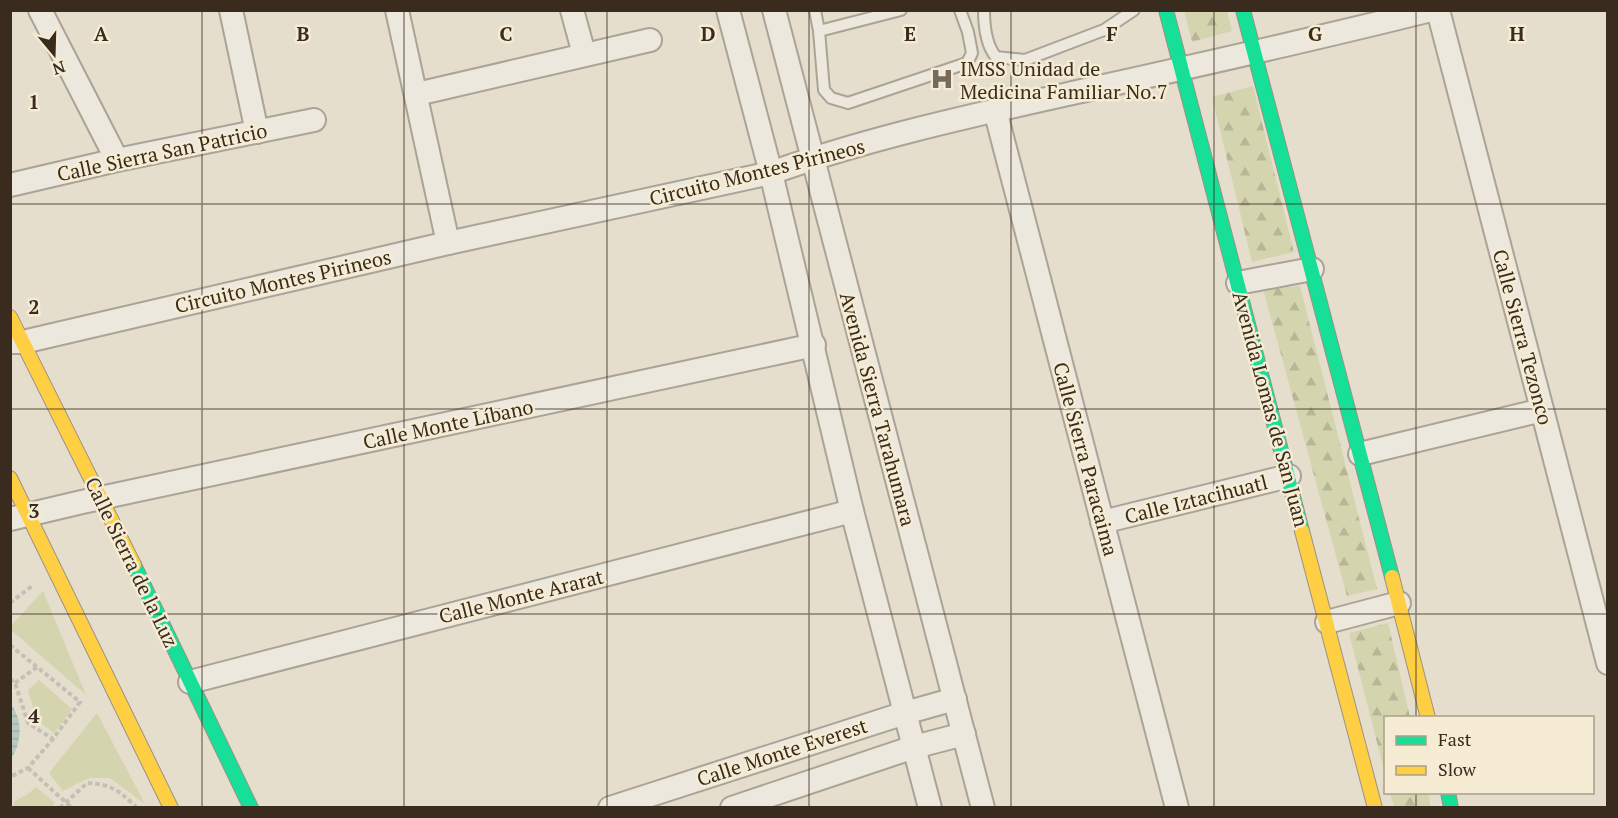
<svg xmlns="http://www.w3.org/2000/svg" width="1618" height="818" viewBox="0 0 1618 818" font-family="'PT Serif',serif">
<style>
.forest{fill:url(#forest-firs)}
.green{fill:#d4d5af}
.water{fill:url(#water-rules)}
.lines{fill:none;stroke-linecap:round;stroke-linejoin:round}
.lane-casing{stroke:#aaa396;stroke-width:14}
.street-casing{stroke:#aaa396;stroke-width:26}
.fast-casing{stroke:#9a9286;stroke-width:16}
.slow-casing{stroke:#9a9286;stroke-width:16}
.path{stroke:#c5bfb5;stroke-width:4;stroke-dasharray:4.5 3;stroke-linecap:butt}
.lane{stroke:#ede8de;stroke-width:10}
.street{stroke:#ede8de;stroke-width:22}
.fast{stroke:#16e098;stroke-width:14}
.slow{stroke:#ffcf43;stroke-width:14}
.grid{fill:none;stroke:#392b1e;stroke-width:1.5;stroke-opacity:0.55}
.labels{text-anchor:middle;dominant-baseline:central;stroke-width:5;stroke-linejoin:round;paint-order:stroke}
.poi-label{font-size:20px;fill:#392b1e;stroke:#f6ecd3;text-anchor:start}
.street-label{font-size:20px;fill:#392b1e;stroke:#f6ecd3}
.grid-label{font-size:20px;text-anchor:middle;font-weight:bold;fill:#392b1e;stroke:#f6ecd3;stroke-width:5;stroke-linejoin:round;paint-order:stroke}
</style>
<defs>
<pattern id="forest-firs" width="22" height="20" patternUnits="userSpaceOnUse" patternTransform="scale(1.5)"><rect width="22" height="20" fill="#d4d5af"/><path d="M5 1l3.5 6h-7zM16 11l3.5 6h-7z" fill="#b7b796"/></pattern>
<pattern id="water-rules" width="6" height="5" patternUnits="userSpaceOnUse" patternTransform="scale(1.5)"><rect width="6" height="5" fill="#b8cac0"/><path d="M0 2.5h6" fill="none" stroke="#9faea5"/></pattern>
</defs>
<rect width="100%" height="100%" fill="#e5decd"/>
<g class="forest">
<path d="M1184 11H1227L1232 31 1192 42Z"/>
<path d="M1253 86 1294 252 1252 262 1212 97Z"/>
<path d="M1300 286 1377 589 1347 596 1263 289Z"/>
<path d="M1388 623 1410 717 1386 718 1385 774 1349 633Z"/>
<path d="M1390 793H1428L1431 807H1394Z"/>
</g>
<g class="green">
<path d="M43 591 86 695 11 630V626Z"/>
<path d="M39 680 72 709 54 733 37 720 28 690Z"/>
<path d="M97 713 145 804 110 778H89L63 791 49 773Z"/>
<path d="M36 787 55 803 51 807H15L13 802 28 794Z"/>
</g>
<path class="water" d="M11 704C23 721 22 742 11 759Z"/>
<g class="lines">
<g class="lane-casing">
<g id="lane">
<path d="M815 10 819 31 824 90 831 98 848 103 967 63 972 53 968 32 960 10"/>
<path d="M984 10C984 26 986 45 996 57L1025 60 1104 30 1134 10"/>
<path d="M819 31 901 10"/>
</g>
</g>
<g class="street-casing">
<g id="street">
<path d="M40 10 117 160"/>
<path d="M231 10 257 132"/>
<path d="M397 10 448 243"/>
<path d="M572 10 584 54"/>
<path d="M728 10 771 173 852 511 930 808"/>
<path d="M774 10 983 808"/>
<path d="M1438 10 1608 663"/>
<path d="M417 94 650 40"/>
<path d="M995 110 1177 808"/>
<path d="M10 185 117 160 314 120"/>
<path d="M1238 283 1312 269"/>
<path d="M10 342H23L448 243 771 173C874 136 988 112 1095 88 1208 63 1319 38 1431 10"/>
<path d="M1360 454 1542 410"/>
<path d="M10 519 82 502 814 345"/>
<path d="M1102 522 1289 476"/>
<path d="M1327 622 1399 603"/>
<path d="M190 682 852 511"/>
<path d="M610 808 905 713 955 699"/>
<path d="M732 808 914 747 964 734"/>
</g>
</g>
<g class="fast-casing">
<g id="fast">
<path d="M1166 10 1302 531"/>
<path d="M1243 10 1392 577"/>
<path d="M134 565 251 808"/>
<path d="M1448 792 1451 808"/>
</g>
</g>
<g class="slow-casing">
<g id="slow">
<path d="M10 317 134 565"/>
<path d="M10 478 171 808"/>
<path d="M1302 531 1375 808"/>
<path d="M1392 577 1428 718"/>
</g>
</g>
<g class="path">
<path d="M10 603 32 586"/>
<path d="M10 645 80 702 53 739 28 768 10 777"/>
<path d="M10 679 15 683 28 723 53 739"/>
<path d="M15 683 37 667"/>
<path d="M28 768 72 808"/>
<path d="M60 808 87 783C111 784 120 791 137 808"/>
</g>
<use href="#lane" class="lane"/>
<use href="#street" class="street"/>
<use href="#fast" class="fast"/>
<use href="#slow" class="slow"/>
</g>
<path class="grid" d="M202 10V808M404 10V808M607 10V808M809 10V808M1011 10V808M1214 10V808M1416 10V718M10 204H1608M10 409H1608M10 614H1608M1416 792V808"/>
<defs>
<g id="hospital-bare" transform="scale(1.8)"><path d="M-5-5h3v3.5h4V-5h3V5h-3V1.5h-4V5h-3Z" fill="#756a5b" stroke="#f6ecd3" stroke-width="2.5" paint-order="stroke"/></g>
</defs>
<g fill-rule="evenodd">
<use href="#hospital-bare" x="942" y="79"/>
</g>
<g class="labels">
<g class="poi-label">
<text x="960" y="68">IMSS Unidad de<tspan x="960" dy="23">Medicina Familiar No.7</tspan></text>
</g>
<g class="street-label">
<text transform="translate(162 152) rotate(-12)">Calle Sierra San Patricio</text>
<text transform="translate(757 172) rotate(-14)">Circuito Montes Pirineos</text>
<text transform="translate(283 281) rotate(-13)">Circuito Montes Pirineos</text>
<text transform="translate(1523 337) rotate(75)">Calle Sierra Tezonco</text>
<text transform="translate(878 409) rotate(75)">Avenida Sierra Tarahumara</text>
<text transform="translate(1271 409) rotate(75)">Avenida Lomas de San Juan</text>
<text transform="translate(448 424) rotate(-12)">Calle Monte Líbano</text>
<text transform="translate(1086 459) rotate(75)">Calle Sierra Paracaima</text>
<text transform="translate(1196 499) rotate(-14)">Calle Iztacihuatl</text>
<text transform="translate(132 562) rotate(64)">Calle Sierra de la Luz</text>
<text transform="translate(521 596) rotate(-14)">Calle Monte Ararat</text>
<text transform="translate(782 752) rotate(-18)">Calle Monte Everest</text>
</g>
</g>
<g class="grid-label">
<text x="101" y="41">A</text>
<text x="303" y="41">B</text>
<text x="506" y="41">C</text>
<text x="708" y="41">D</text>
<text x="910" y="41">E</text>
<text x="1112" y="41">F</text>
<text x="1315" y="41">G</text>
<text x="1517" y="41">H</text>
<text x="34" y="109">1</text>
<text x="34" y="314">2</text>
<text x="34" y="518">3</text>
<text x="34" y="723">4</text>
</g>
<rect width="1618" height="818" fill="none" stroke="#392b1e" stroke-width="24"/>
<rect x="1384" y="716" width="210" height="78" fill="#f6ecd3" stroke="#aa9f8b" stroke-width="1.5"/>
<rect x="1396" y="736" width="30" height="9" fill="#16e098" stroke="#aa9f8b" stroke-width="1.5"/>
<text x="1438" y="746" font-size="18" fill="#392b1e">Fast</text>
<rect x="1396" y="766" width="30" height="9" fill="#ffcf43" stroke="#aa9f8b" stroke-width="1.5"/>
<text x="1438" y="776" font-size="18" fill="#392b1e">Slow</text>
<g transform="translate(54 54) rotate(161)" stroke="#f6ecd3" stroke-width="4.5" paint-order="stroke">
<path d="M0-4.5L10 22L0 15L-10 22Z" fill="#392b1e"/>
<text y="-9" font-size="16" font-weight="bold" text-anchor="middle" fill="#392b1e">N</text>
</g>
</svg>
